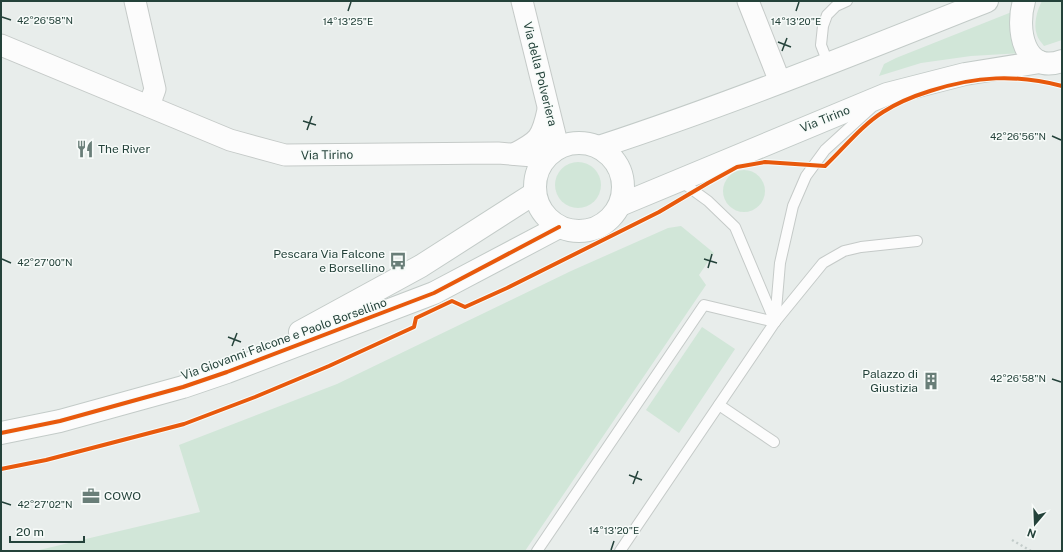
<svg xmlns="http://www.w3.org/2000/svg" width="1063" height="552" viewBox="0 0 1063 552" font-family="'Public Sans',sans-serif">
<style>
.green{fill:#d1e6d8}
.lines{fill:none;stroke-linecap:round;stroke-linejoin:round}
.lane-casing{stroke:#c5cac8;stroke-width:12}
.street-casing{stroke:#c5cac8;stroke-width:23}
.secondary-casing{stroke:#c3cbc8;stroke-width:24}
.path{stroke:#c3ccca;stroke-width:2.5;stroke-dasharray:2 3;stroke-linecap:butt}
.lane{stroke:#fcfcfc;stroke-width:10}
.street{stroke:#fcfcfc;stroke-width:21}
.secondary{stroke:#fcfcfc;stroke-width:22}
.cycleway-casing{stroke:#f7fbf9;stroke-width:6}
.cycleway{stroke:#e8590c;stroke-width:4}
.ticks{fill:none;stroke:#24423a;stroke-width:1.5}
.labels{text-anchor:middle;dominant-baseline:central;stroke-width:3;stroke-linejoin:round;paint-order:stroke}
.street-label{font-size:12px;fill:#24423a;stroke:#f7fbf9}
.poi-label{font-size:12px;fill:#24423a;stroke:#f7fbf9;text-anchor:start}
.ticks-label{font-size:10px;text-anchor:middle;fill:#24423a;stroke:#f7fbf9;stroke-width:3;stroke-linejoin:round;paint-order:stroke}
</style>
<rect width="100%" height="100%" fill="#e8edeb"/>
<g class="green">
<path d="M1042 1H1062V40L1044 46C1042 43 1038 39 1037 35 1033 25 1037 10 1042 1Z"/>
<path d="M1019 9 1022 53 971 56 921 63 879 76 884 64 896 58Z"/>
<circle cx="578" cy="185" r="23"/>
<circle cx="744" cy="191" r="21"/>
<path d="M681 226 714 253 699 275 706 285 525 551H35L200 512 179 445 337 384 571 271 668 228Z"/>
<path d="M702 327 735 349 679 433 646 410Z"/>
</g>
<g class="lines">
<g class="lane-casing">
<g id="lane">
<path d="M828 63 821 45 823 26 827 15 836 6 847 1"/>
<path d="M679 180 708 201 735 227 775 322 780 263 793 206 806 176 825 150 871 108"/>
<path d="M719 405 774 442"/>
<path d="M537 551 704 305 775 322"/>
<path d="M620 551 775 322 823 263 844 251 861 247 917 241"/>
</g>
</g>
<g class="street-casing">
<g id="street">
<path d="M135 1 155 89 149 106"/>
<path d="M522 1 558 147"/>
<path d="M748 1 780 82"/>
<path d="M1 45 230 140 285 155 498 153 545 157"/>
<path d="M514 154C539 141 542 138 548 110"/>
</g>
</g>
<g class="secondary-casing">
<g id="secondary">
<path d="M1024 1C1016 28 1023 75 1062 61"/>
<circle cx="579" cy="187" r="44"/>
<path d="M599 147C730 104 859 52 987 1"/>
<path d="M620 205 887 94 965 74 1040 62"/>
<path d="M300 332 421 266 535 193"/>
<path d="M1 433 60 421 183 387 227 372 434 293 559 227"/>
</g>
</g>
<path class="path" d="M1012 540 1031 551"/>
<use href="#lane" class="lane"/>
<use href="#street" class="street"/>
<use href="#secondary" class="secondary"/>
<g class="cycleway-casing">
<g id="cycleway">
<path d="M1 433 60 421 183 387 227 372 434 293 559 227"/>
<path d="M1 469 46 460 184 424 255 397 329 366 414 327 416 318 452 301 465 307 507 288 659 212 708 183 737 167 765 162 825 166C844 148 861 126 883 112 897 103 914 96 930 91 976 76 1016 74 1062 86"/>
</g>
</g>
<use href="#cycleway" class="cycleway"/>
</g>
<path class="ticks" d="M348 11 351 2M796 11 799 2M2 17 11 20M778 42 791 47M782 51 787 38M303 121 316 125M307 130 312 116M1052 136 1061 140M2 259 11 263M704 259 717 263M708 268 712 254M228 337 241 342M232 346 237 333M1052 379 1061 382M629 475 642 480M633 484 638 471M2 502 11 505M611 550 614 541"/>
<defs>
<g id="restaurant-bare" transform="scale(1.38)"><path d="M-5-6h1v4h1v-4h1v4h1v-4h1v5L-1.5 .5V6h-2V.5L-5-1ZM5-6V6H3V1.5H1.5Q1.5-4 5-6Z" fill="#697e78" stroke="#f7fbf9" stroke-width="2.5" paint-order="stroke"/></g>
<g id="bus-bare" transform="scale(1.38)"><path d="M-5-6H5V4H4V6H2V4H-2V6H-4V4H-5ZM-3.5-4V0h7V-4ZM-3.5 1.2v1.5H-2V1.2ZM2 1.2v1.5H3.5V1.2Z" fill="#697e78" stroke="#f7fbf9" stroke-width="2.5" paint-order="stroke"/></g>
<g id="building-bare" transform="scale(1.38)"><path d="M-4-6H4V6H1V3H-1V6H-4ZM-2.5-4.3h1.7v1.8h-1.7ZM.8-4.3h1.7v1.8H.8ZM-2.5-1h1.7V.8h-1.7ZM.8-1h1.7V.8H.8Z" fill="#697e78" stroke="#f7fbf9" stroke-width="2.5" paint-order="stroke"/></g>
<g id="office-bare" transform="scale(1.38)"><path d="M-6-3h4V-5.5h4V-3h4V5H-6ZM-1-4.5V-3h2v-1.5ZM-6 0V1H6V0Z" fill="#697e78" stroke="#f7fbf9" stroke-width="2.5" paint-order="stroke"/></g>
</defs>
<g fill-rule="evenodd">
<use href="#restaurant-bare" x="85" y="149"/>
<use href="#bus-bare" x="398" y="261"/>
<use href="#building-bare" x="931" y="381"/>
<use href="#office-bare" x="91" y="496"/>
</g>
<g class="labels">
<g class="street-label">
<text transform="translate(540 74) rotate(76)">Via della Polveriera</text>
<text transform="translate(825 119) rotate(-22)">Via Tirino</text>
<text transform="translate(327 155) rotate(-1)">Via Tirino</text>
<text transform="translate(284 339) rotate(-20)">Via Giovanni Falcone e Paolo Borsellino</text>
</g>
<g class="poi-label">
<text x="98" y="149">The River</text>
<text x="385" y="254" text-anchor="end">Pescara Via Falcone<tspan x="385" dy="14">e Borsellino</tspan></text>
<text x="918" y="374" text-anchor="end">Palazzo di<tspan x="918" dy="14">Giustizia</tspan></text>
<text x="104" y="496">COWO</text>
</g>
</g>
<g class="ticks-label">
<text x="45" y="24">42°26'58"N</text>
<text x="348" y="25">14°13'25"E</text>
<text x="796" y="25">14°13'20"E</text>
<text x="1018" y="140">42°26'56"N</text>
<text x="45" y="266">42°27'00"N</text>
<text x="1018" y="382">42°26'58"N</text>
<text x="45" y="508">42°27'02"N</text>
<text x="614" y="534">14°13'20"E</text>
</g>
<rect width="1063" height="552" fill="none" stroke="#24423a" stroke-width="4"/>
<g transform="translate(1035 524) rotate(199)" stroke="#f7fbf9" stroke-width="3" paint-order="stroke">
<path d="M0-3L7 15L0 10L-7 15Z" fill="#24423a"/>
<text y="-6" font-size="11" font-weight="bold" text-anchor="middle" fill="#24423a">N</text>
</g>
<path d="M10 536v6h74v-6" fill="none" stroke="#24423a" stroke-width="2"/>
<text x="16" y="536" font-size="12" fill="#24423a" stroke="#f7fbf9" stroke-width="3" paint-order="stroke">20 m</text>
</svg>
